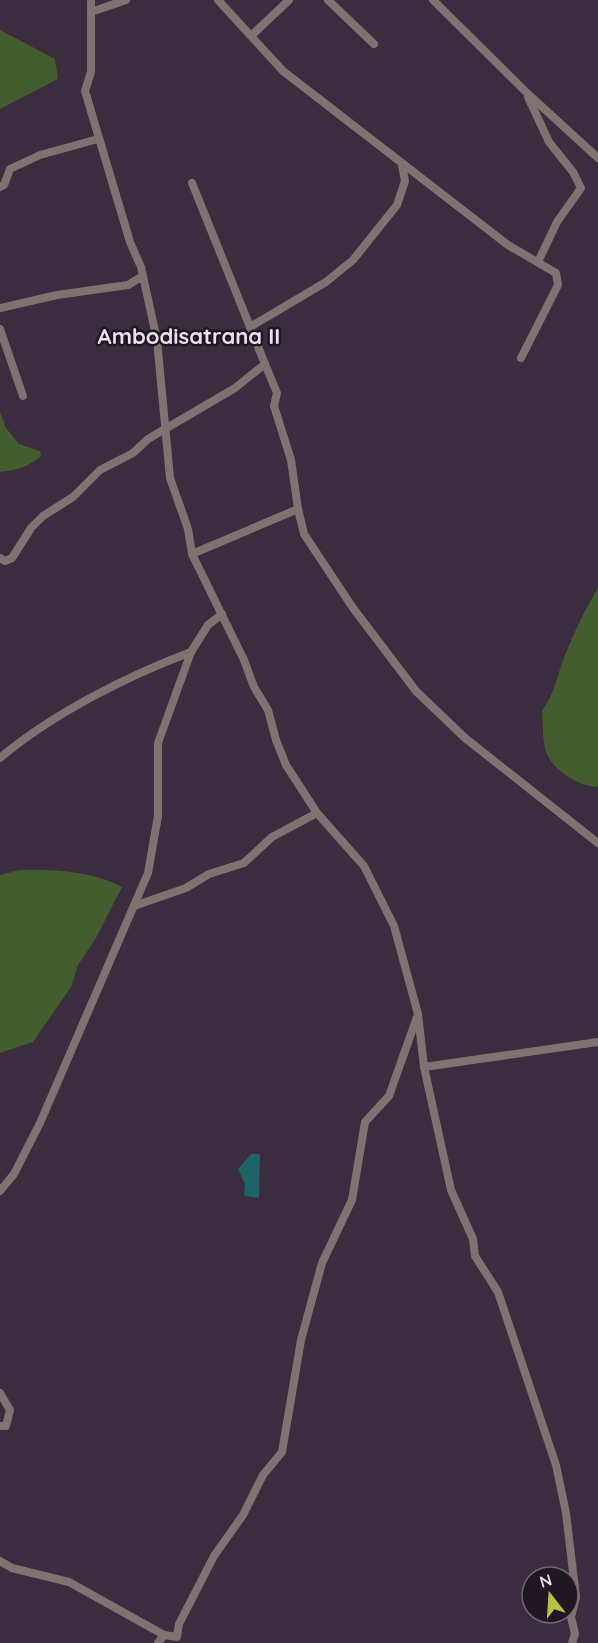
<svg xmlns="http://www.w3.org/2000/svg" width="598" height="1643" viewBox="0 0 598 1643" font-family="Quicksand,sans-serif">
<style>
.green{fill:#435d2e}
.water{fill:#1e6366}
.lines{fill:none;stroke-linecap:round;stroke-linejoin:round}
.minor{stroke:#817272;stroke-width:8}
.labels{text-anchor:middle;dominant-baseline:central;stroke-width:5;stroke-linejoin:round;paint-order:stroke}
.neighbourhood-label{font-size:22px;font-weight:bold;fill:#ece1ef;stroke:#1f1721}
</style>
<rect width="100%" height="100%" fill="#3c2c40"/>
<g class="green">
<path d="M0 30 55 59 58 79 0 109Z"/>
<path d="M0 412 6 428 19 444 40 451 41 456C29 467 16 470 0 472Z"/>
<path d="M598 588V787C580 787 554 771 547 754 542 743 543 723 542 711 555 692 556 680 563 660 573 635 584 611 598 588Z"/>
<path d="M19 870C53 869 92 871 122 887L96 938 78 965 71 987 33 1042 0 1053V875Z"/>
</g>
<path class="water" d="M251 1154H260L259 1198 244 1196 245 1184 238 1169Z"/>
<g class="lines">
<g class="minor">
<path d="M91 0V72L85 91 130 242 141 267 157 340 170 478 188 529 192 554 244 660 254 687 268 710 276 740 286 765 317 813 364 866 394 926 418 1014 424 1067 451 1190 473 1239 475 1256 498 1292 556 1465 566 1513 576 1597 571 1617 575 1634 572 1643"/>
<path d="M218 0 283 71 508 245 556 273 558 285 521 358"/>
<path d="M328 0 374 44"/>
<path d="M433 0 527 93 598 158"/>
<path d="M91 12 126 0"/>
<path d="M252 35 289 0"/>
<path d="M528 97 549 142 573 172 581 188 557 222 538 262"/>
<path d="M0 187 4 185 10 169 40 155 98 139"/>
<path d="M0 308 57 295 128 285 143 276"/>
<path d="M250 327 326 282 353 260 397 205 405 181 402 165"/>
<path d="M0 329 23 396"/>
<path d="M298 509 304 534 353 608 416 691 465 738 598 843"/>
<path d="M192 554 298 509 291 460 274 406 277 393 265 364"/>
<path d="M0 558 5 561 12 558 31 528 43 516 73 497 100 470 133 453 148 439 235 388 265 364 192 183"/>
<path d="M0 758C52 714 127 676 191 652"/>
<path d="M134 906 186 888 209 874 244 863 272 837 317 813"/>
<path d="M424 1067 598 1042"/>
<path d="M0 1191 14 1174 40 1123 148 873 158 816V743L191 652 208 625 222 614"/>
<path d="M0 1393 10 1410 6 1426H0"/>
<path d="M0 1561 12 1568 69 1582 164 1635 177 1637 179 1624 214 1556 243 1515 263 1475 282 1452 301 1340 322 1263 352 1200 365 1122 389 1096 417 1017"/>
<path d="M158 1643 164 1635"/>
</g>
</g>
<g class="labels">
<g class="neighbourhood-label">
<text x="189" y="336">Ambodisatrana II</text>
</g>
</g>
<g transform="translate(550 1595) rotate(343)"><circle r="28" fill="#1f1721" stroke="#716873" stroke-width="1.5"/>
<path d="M0-4.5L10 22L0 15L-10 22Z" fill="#b8c147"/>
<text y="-9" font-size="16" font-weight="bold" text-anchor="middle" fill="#ece1ef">N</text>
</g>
</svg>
